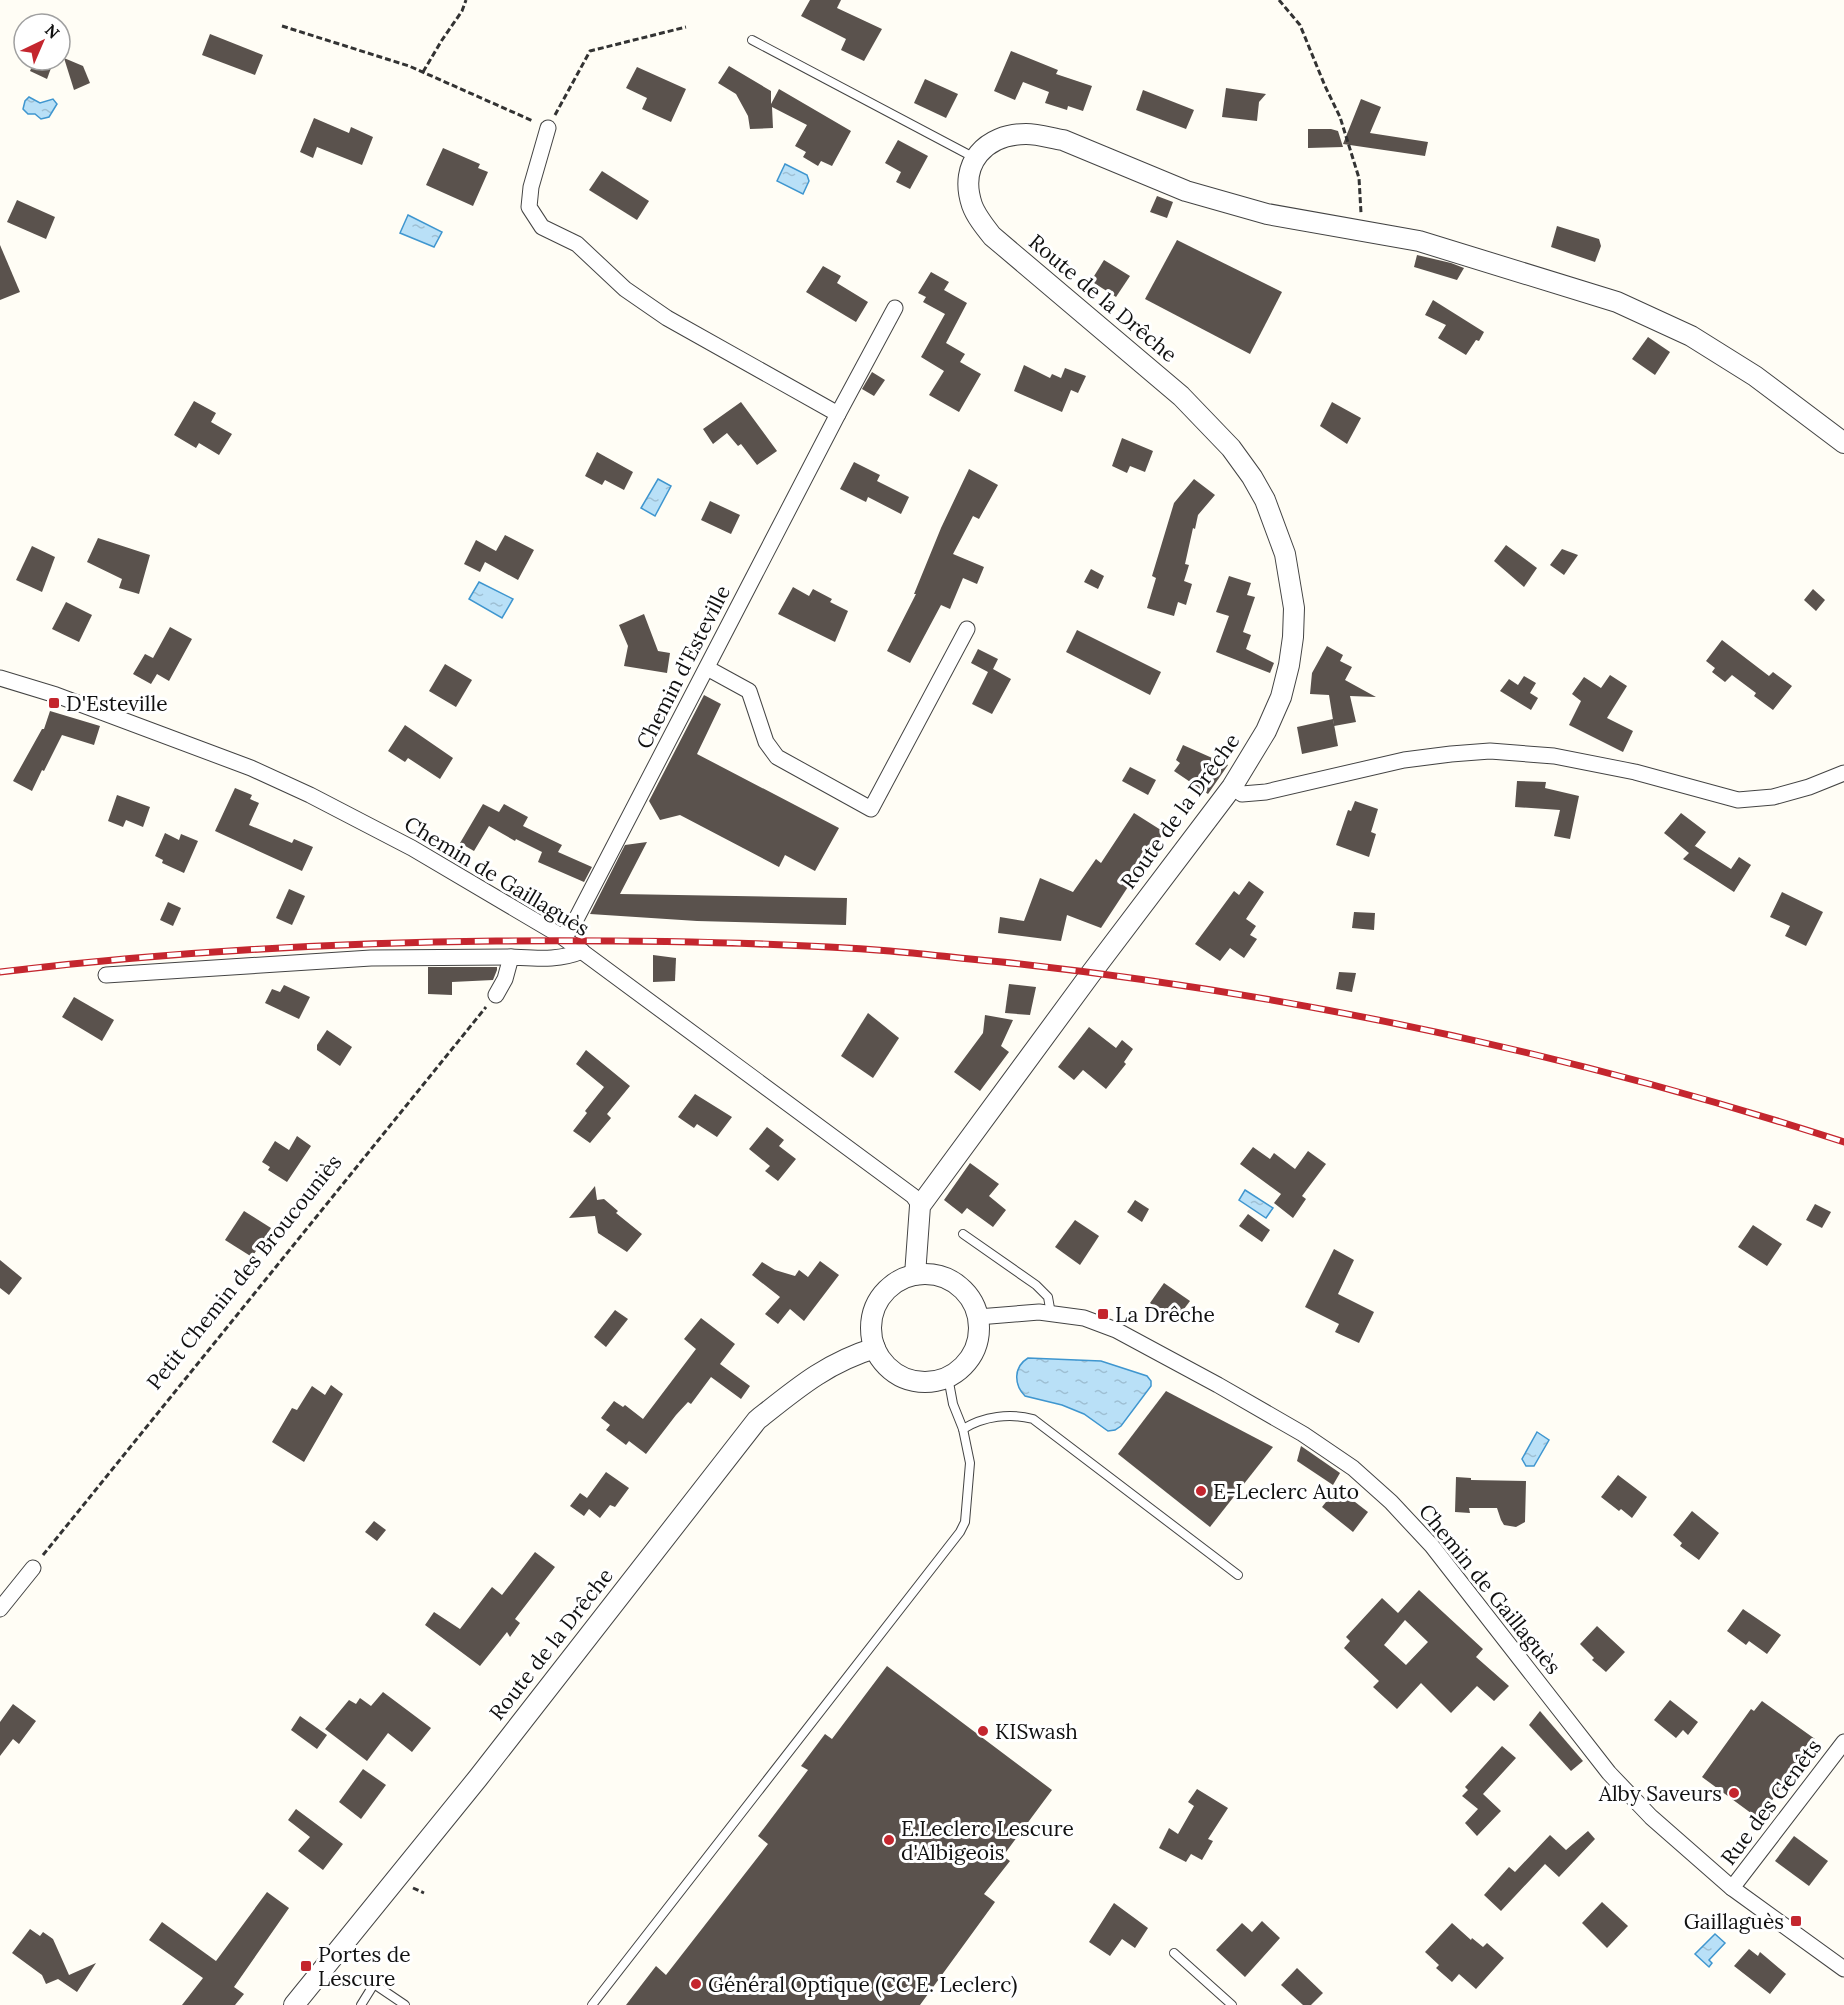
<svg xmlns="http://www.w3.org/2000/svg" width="1844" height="2005" viewBox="0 0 1844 2005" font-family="Lora,serif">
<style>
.water{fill:url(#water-ripples);stroke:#3f96cf;stroke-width:1.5}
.building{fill:#5a524d;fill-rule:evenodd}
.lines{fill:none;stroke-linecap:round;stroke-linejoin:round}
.service-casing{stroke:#444;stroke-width:10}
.minor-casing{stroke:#444;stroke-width:17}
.tertiary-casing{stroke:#444;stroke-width:22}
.path{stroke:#333;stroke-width:3;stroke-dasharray:6 3;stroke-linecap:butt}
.service{stroke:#fff;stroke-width:8}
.minor{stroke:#fff;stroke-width:15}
.tertiary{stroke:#fff;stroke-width:20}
.rail-casing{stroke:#c4262e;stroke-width:7}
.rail{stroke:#fff;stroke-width:4.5;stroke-dasharray:14;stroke-linecap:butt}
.poi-dot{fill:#c4262e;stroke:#fff;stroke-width:2}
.labels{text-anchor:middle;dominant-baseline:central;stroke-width:6;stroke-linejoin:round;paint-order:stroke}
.street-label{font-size:21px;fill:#111;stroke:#fff}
.poi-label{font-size:21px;fill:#111;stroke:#fff;text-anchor:start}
</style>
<defs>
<pattern id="water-ripples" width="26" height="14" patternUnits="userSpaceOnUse" patternTransform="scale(1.5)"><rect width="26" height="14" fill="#b9e0f7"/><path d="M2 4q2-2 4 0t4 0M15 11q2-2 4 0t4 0" fill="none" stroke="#9ebfd3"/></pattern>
</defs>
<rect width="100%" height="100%" fill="#fffdf5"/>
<g class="water">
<path d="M29 97 40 103 53 99 57 104 49 117 41 119 35 114H28L23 109 25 101Z"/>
<path d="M785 164 807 175 809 181 803 194 777 181Z"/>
<path d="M408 215 442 232 434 247 400 233Z"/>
<path d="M658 479 671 486 655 516 641 508Z"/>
<path d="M479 582 513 599 502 618 469 599Z"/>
<path d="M1245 1190 1273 1208 1266 1218 1239 1200Z"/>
<path d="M1028 1358 1101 1361 1147 1376 1151 1381V1386L1121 1426 1115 1430 1108 1431 1084 1414 1062 1405 1025 1396C1014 1385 1013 1367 1028 1358Z"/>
<path d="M1537 1432 1549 1440 1534 1466H1526L1522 1459Z"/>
<path d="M1715 1934 1725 1943 1709 1960 1712 1963 1709 1967 1695 1954Z"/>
</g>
<g class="building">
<path d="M810 0H841L837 8 882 29 864 61 841 50 846 39 801 16Z"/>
<path d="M210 34 263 55 255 75 202 55Z"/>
<path d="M1011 51 1058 70 1056 74 1092 86 1083 111 1068 106 1067 110 1045 103 1049 92 1023 82 1015 100 994 91Z"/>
<path d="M64 58 83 66 90 83 74 90Z"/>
<path d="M35 60H54L47 79 30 71Z"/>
<path d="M729 66 771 91V104L779 89 851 131 832 166 821 161 818 166 803 157 806 152 795 146 807 125 772 107 773 128 750 129 748 116 736 94 718 83Z"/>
<path d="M637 67 686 89 671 122 642 109 647 98 626 88Z"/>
<path d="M925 79 958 94 946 118 914 103Z"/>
<path d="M1226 88 1266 94 1259 102 1257 121 1222 117Z"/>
<path d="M1143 90 1194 110 1186 129 1136 110Z"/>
<path d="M1361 99 1381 107 1370 133 1428 142 1425 156 1343 144Z"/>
<path d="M314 118 349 133 351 127 373 137 362 165 317 147 313 158 300 152Z"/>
<path d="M1308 129H1331L1338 131 1343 147 1308 148Z"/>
<path d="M898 140 928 156 910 189 896 182 901 172 885 163Z"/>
<path d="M443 148 480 164 478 168 488 172 473 206 426 185Z"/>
<path d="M602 171 649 201 637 220 589 190Z"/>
<path d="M1157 196 1173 202 1167 218 1150 212Z"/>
<path d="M17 200 55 217 46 239 7 222Z"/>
<path d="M1557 226 1599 239 1601 246 1595 262 1551 247Z"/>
<path d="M1177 240 1282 292 1250 354 1145 299Z"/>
<path d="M0 245 20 292 0 300Z"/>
<path d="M1417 255 1451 263 1464 268 1457 280 1414 267Z"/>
<path d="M1104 260 1130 276 1116 297 1091 281Z"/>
<path d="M823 266 841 276 837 283 868 302 856 322 806 292Z"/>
<path d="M931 272 949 282 944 290 967 303 946 343 965 354 960 362 981 374 959 412 929 395 944 371 921 357 945 314 923 302 926 297 918 293Z"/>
<path d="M1433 300 1484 332 1479 341 1476 340 1466 355 1438 338 1446 325 1425 315Z"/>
<path d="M1648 337 1670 352 1655 375 1632 359Z"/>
<path d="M1024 365 1050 378 1052 374 1061 378 1065 368 1086 376 1078 393 1071 390 1062 412 1014 391Z"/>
<path d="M872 372 885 380 874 396 862 389Z"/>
<path d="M194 401 216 413 211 422 232 434 219 455 199 443 196 448 174 435Z"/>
<path d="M741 402 777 451 757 465 741 444 738 446 727 433 713 444 703 429Z"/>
<path d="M1332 402 1361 418 1347 444 1320 426Z"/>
<path d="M1122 438 1153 451 1145 472 1130 466 1127 473 1112 466Z"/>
<path d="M597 452 633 472 624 490 605 480 602 485 585 476Z"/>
<path d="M854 462 880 475 877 481 909 497 901 514 868 497 866 502 840 489Z"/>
<path d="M969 469 998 485 979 519 973 516 953 554 984 567 977 584 963 578 950 609 941 605 910 663 887 651 916 594H914L941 528Z"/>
<path d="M1194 479 1215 495 1198 515 1195 529 1193 528 1185 564 1189 565 1184 581 1192 584 1186 605 1178 602 1174 616 1147 608 1156 578 1152 576 1174 503Z"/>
<path d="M710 501 740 515 731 534 701 520Z"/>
<path d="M505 535 534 550 518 580 485 562 480 572 464 564 476 540 496 551Z"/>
<path d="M98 538 150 555 139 594 119 588 122 579 87 562Z"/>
<path d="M1506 545 1537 568 1524 587 1494 561Z"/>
<path d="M32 546 55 557 42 592 16 580Z"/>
<path d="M1562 549 1578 555 1564 575 1550 565Z"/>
<path d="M1091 569 1104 576 1098 589 1084 582Z"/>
<path d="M1229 576 1251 583 1247 595 1255 597 1243 632 1251 635 1246 649 1274 663 1270 673 1216 652 1229 616 1216 612Z"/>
<path d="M793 587 809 596 813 589 832 599 830 602 848 611 835 642 778 614Z"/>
<path d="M1813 589 1825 600 1816 611 1804 600Z"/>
<path d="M66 602 92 615 79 642 52 629Z"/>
<path d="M644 614 658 651 670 653 667 673 624 666 628 646 619 625Z"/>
<path d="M170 627 192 639 169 681 157 674 151 684 133 674 145 654 153 658Z"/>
<path d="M1077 630 1161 672 1150 695 1066 652Z"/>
<path d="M1722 640 1769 676 1773 672 1792 686 1773 710 1754 696 1756 693 1732 675 1725 682 1712 672 1715 668 1706 661Z"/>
<path d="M1327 646 1343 655 1340 661 1352 667 1345 680 1376 697 1350 696 1356 722 1334 726 1329 695 1310 694 1312 673Z"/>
<path d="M978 649 998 659 993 669 1011 679 992 714 972 704 988 672 971 663Z"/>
<path d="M445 664 472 680 456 707 429 691Z"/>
<path d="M1610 675 1627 686 1607 718 1633 731 1623 752 1569 725 1581 701 1572 694 1584 677 1601 688Z"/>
<path d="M1524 676 1536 683 1530 693 1538 698 1531 710 1500 691 1509 679 1518 685Z"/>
<path d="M704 695 721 704 697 754 839 828 815 871 785 855 779 867 680 815 660 820 649 801Z"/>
<path d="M50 711 100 726 94 745 62 735 44 771 42 770 32 791 13 781 42 729H44Z"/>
<path d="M1333 719 1338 746 1302 754 1297 727Z"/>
<path d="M405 725 453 758 440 779 408 758 405 762 388 751Z"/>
<path d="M1183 745 1228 765 1208 794 1174 771 1180 763 1176 760Z"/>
<path d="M1130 767 1156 780 1148 795 1122 781Z"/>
<path d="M1517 781 1546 782 1545 788 1579 796 1570 839 1554 836 1560 810 1515 807Z"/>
<path d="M235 788 252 795 250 799 259 803 249 825 292 843 294 839 313 847 302 871 215 831Z"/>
<path d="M117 795 150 807 143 827 126 820 123 827 108 821Z"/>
<path d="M1355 801 1378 809 1371 832 1376 834 1369 857 1336 845 1348 810 1351 811Z"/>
<path d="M483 804 499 812 504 804 528 817 523 826 562 845 558 852 592 867 584 882 538 862 542 852 516 839 515 841 489 826 474 851 460 843Z"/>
<path d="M1134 813 1164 832 1101 928 1067 915 1061 941 998 933 1000 917 1024 921 1040 878 1073 892 1096 859 1101 863Z"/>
<path d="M1681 813 1706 832 1694 847 1695 846 1731 869 1739 857 1751 865 1734 892 1683 859 1689 853 1664 833Z"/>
<path d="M165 833 179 840 181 834 198 841 184 873 162 863 163 860 155 856Z"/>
<path d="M647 842 620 894 847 898 846 925 697 921 590 914 625 845Z"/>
<path d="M1249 881 1264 892 1246 919 1256 926 1250 935 1257 939 1244 958 1230 948 1220 961 1195 944 1234 891 1239 895Z"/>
<path d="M289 889 305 896 292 925 276 918Z"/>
<path d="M1782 892 1823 912 1806 946 1785 936 1790 926 1770 917Z"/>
<path d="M168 902 181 908 173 926 160 920Z"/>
<path d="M1354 912 1375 913 1374 930 1352 928Z"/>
<path d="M653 955 676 958 675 981 653 982Z"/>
<path d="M428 967H497V970L493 980 452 982V995L428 994Z"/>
<path d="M1339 972 1356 973 1352 992 1336 989Z"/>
<path d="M1009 984 1036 987 1030 1015 1005 1013Z"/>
<path d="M284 985 310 997 299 1019 265 1003 272 989 280 992Z"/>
<path d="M74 997 114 1020 102 1041 62 1017Z"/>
<path d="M868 1013 899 1038 873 1078 841 1056Z"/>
<path d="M985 1015 1013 1020 1001 1046 1009 1052 980 1091 954 1072 983 1033Z"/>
<path d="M1089 1027 1116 1048 1122 1040 1133 1049 1124 1062 1126 1064 1106 1089 1083 1070 1074 1080 1058 1067Z"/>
<path d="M327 1030 352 1047 340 1066 317 1050V1045Z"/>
<path d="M586 1050 630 1086 607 1114 611 1118 590 1143 573 1131 587 1113 585 1111 604 1087 576 1064Z"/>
<path d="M695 1094 732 1117 717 1137 697 1124 694 1128 678 1117Z"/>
<path d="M767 1127 784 1140 779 1146 796 1159 778 1181 765 1171 770 1166 749 1149Z"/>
<path d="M297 1136 311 1146 287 1182 268 1170 270 1167 262 1162 275 1141 289 1150Z"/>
<path d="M1253 1147 1270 1159 1274 1153 1295 1169 1308 1151 1326 1164 1302 1196 1306 1199 1293 1218 1274 1203 1281 1194 1240 1164Z"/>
<path d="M970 1163 999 1184 989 1196 1006 1210 993 1227 967 1208 962 1214 944 1200Z"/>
<path d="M595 1186 597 1200 604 1199 618 1211 616 1213 642 1234 627 1252 598 1233 595 1216 569 1218Z"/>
<path d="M1135 1200 1149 1209 1142 1222 1127 1212Z"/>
<path d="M1815 1204 1831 1212 1822 1228 1806 1220Z"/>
<path d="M244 1211 271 1228 252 1257 225 1240Z"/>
<path d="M1248 1214 1270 1230 1262 1242 1239 1226Z"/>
<path d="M1075 1220 1099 1236 1080 1265 1055 1247Z"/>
<path d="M1753 1225 1782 1244 1767 1266 1738 1247Z"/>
<path d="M1334 1249 1354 1260 1338 1294 1374 1312 1359 1343 1335 1332 1339 1324 1305 1307Z"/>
<path d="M0 1260 22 1278 9 1295 0 1288Z"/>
<path d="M820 1261 839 1275 804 1321 790 1309 778 1324 765 1314 780 1297 752 1275 762 1262 775 1270 795 1276 799 1270 808 1277Z"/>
<path d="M1164 1283 1190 1301 1175 1321 1150 1303Z"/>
<path d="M615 1310 628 1319 606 1347 594 1337Z"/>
<path d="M701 1318 735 1344 720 1364 750 1386 741 1399 711 1377 691 1404 688 1402 676 1415 646 1454 629 1441 626 1445 606 1430 610 1425 601 1418 614 1401 623 1407 625 1405 643 1419 696 1349 684 1339Z"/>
<path d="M331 1385 343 1394 304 1462 272 1442 292 1408 297 1410 312 1386 325 1395Z"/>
<path d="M1166 1391 1273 1447 1210 1527 1118 1454Z"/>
<path d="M1301 1446 1340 1473 1333 1485 1297 1461Z"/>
<path d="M606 1472 629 1488 615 1507 610 1505 600 1518 589 1509 584 1516 570 1506 580 1493 587 1498Z"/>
<path d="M1618 1475 1647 1497 1632 1518 1621 1509 1619 1511 1601 1497Z"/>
<path d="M1456 1477 1471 1478V1480L1526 1481 1525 1522 1516 1527 1504 1525 1501 1520 1497 1508H1469L1470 1513 1455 1512Z"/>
<path d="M1337 1488 1368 1512 1353 1532 1322 1507Z"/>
<path d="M1692 1511 1719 1533 1699 1560 1680 1546 1682 1543 1673 1535Z"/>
<path d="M374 1521 386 1530 377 1541 365 1532Z"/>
<path d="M535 1552 555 1567 515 1619 520 1623 510 1637 507 1632 480 1666 425 1625 434 1612 460 1629 492 1587 502 1595Z"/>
<path d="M1419 1590 1483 1649 1476 1657 1509 1686 1494 1701 1477 1686 1451 1713 1421 1683 1397 1709 1373 1687 1379 1681 1344 1648 1350 1641 1346 1637 1382 1598 1398 1613ZM1405 1620 1428 1642 1406 1665 1384 1645Z"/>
<path d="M1743 1609 1781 1635 1767 1654 1749 1641 1746 1645 1727 1631Z"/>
<path d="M1597 1626 1625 1652 1606 1672 1592 1660 1594 1658 1580 1644Z"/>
<path d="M887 1666 1052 1790 1003 1856 1010 1861 984 1894 995 1902 920 2005H626L656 1966 666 1975 768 1844 758 1836 808 1770 801 1766 825 1734 832 1739Z"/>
<path d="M383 1692 431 1728 412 1752 388 1733 367 1761 325 1729 349 1700 356 1704 360 1698 371 1706Z"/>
<path d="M1670 1700 1698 1722 1688 1735 1683 1730 1676 1738 1654 1720Z"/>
<path d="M1762 1701 1815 1739 1759 1819 1702 1777 1751 1709 1754 1711Z"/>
<path d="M13 1704 36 1721 19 1744 13 1739 0 1756V1722Z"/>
<path d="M1540 1711 1583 1761 1571 1771 1529 1725Z"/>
<path d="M300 1716 327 1735 317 1749 291 1730Z"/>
<path d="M1502 1746 1516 1758 1483 1794 1501 1811 1477 1836 1465 1823 1478 1809 1462 1796 1468 1790 1465 1787Z"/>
<path d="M363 1769 386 1785 361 1819 339 1802Z"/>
<path d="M1197 1789 1228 1808 1208 1839 1213 1841 1202 1860 1191 1854 1186 1862 1159 1848 1169 1828 1178 1834 1194 1806 1188 1802Z"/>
<path d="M296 1809 343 1844 323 1870 298 1851 310 1837 288 1820Z"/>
<path d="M1588 1831 1595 1839 1559 1877 1545 1864 1501 1911 1484 1895 1509 1867 1515 1872 1550 1835 1566 1850Z"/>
<path d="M1794 1836 1828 1861 1809 1886 1775 1861Z"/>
<path d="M267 1892 289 1908 234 1987 244 1994 235 2005H182L203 1978 149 1940 162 1922 216 1961Z"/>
<path d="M1602 1902 1628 1926 1607 1948 1582 1923Z"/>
<path d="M1114 1903 1148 1928 1135 1948 1122 1939 1110 1956 1089 1942Z"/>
<path d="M1262 1921 1280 1938 1245 1977 1216 1950 1242 1923 1252 1932Z"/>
<path d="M1452 1923 1471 1940 1472 1938 1483 1947 1487 1943 1504 1958 1476 1989 1459 1974 1452 1982 1436 1968 1439 1965 1425 1952Z"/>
<path d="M30 1929 40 1936 43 1932 53 1939 69 1975 96 1963 77 1992 58 1979 46 1984 42 1975 12 1953Z"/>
<path d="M1749 1949 1758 1956 1760 1952 1786 1974 1770 1994 1734 1966Z"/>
<path d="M1297 1968 1323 1993 1311 2005H1303L1281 1985Z"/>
</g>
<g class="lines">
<g class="service-casing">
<g id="service">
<path d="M752 40 975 158"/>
<path d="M963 1234 1036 1285 1048 1297 1051 1314"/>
<path d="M963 1429C984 1416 1010 1413 1033 1419L1238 1575"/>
<path d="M1174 1953 1232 2005"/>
<path d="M361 2005 374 1984 405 2005"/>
<path d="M592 2005 960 1532 965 1522 970 1463 963 1429 953 1404 948 1377"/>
</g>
</g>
<g class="minor-casing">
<g id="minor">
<path d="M548 128 531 187 529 207 542 227 577 244 625 289 667 318 838 414"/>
<path d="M707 668 749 691 766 742 777 757 871 809 967 629"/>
<path d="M0 678 56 695 251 768 310 795 412 848 561 936 913 1196 920 1206"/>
<path d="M1232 787 1242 794 1266 792 1404 760 1451 754 1490 751 1554 756 1635 772 1738 800 1773 797 1809 787 1844 773"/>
<path d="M561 936 571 929 838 414 895 308"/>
<path d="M106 975 371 958 511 957"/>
<path d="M496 995 505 979 511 957C535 958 559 961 582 951"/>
<path d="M978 1317 1039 1312 1084 1318 1116 1330 1218 1385 1303 1434 1353 1468 1391 1502 1432 1546 1609 1773 1651 1817 1732 1888 1844 1969"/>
<path d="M0 1609 33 1568"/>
<path d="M1732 1888 1844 1742"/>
</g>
</g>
<g class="tertiary-casing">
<g id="tertiary">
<circle cx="925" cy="1328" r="54"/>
<path d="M915 1275 920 1206 1092 972 1232 787 1266 731 1281 697 1289 665 1293 637 1294 608 1285 554 1265 500 1252 477 1231 448 1181 396 992 236C984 226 976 216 972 205 958 163 986 134 1026 134 1038 134 1051 138 1063 140L1186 191 1267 214 1419 241 1617 302 1691 336 1755 376 1844 443"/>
<path d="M294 2005 478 1778 757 1420C796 1389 826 1363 875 1348"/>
</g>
</g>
<g class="path">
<path d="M1279 0 1300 25 1325 86 1340 117 1359 178 1361 213"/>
<path d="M282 26 409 66 533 121"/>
<path d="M423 72 442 40 462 11 466 0"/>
<path d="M555 115 590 51 686 27"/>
<path d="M43 1555 486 1007"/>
<path d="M413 1888 424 1893"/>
</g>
<use href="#service" class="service"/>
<use href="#minor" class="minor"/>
<use href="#tertiary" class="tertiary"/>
<g class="rail-casing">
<path id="rail" d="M0 972C165 952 330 943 496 941 627 940 759 941 890 951 927 954 964 959 1002 962 1288 993 1570 1053 1844 1142"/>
</g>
<use href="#rail" class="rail"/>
</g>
<g class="poi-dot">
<rect x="48" y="697" width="12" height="12" rx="3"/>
<rect x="1097" y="1308" width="12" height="12" rx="3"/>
<circle cx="1201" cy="1491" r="6"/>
<circle cx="983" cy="1731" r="6"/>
<circle cx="1734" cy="1793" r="6"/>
<circle cx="889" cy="1840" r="6"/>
<rect x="1790" y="1915" width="12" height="12" rx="3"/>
<rect x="300" y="1960" width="12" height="12" rx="3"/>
<circle cx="696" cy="1984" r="6"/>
</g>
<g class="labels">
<g class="street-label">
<text transform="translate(1103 298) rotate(40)">Route de la Drêche</text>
<text transform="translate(683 667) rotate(-63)">Chemin d'Esteville</text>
<text transform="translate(1180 811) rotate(-54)">Route de la Drêche</text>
<text transform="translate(497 876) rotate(31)">Chemin de Gaillaguès</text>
<text transform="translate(244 1272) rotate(-51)">Petit Chemin des Broucouniès</text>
<text transform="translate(1490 1589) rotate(51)">Chemin de Gaillaguès</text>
<text transform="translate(551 1644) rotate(-52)">Route de la Drêche</text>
<text transform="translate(1771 1802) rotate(-53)">Rue des Genêts</text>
</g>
<g class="poi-label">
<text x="66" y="703">D'Esteville</text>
<text x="1115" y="1314">La Drêche</text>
<text x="1213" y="1491">E-Leclerc Auto</text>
<text x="995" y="1731">KISwash</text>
<text x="1722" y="1793" text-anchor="end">Alby Saveurs</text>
<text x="901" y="1828">E.Leclerc Lescure<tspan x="901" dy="24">d'Albigeois</tspan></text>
<text x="1784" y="1921" text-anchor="end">Gaillaguès</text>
<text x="318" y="1954">Portes de<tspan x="318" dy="24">Lescure</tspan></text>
<text x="708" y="1984">Général Optique (CC E. Leclerc)</text>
</g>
</g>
<g transform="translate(42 42) rotate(44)"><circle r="28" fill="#ffffff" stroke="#a0a0a0" stroke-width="1.5"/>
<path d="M0-4.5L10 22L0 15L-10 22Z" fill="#c4262e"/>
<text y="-9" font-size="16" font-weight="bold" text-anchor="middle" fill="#111111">N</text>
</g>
</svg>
